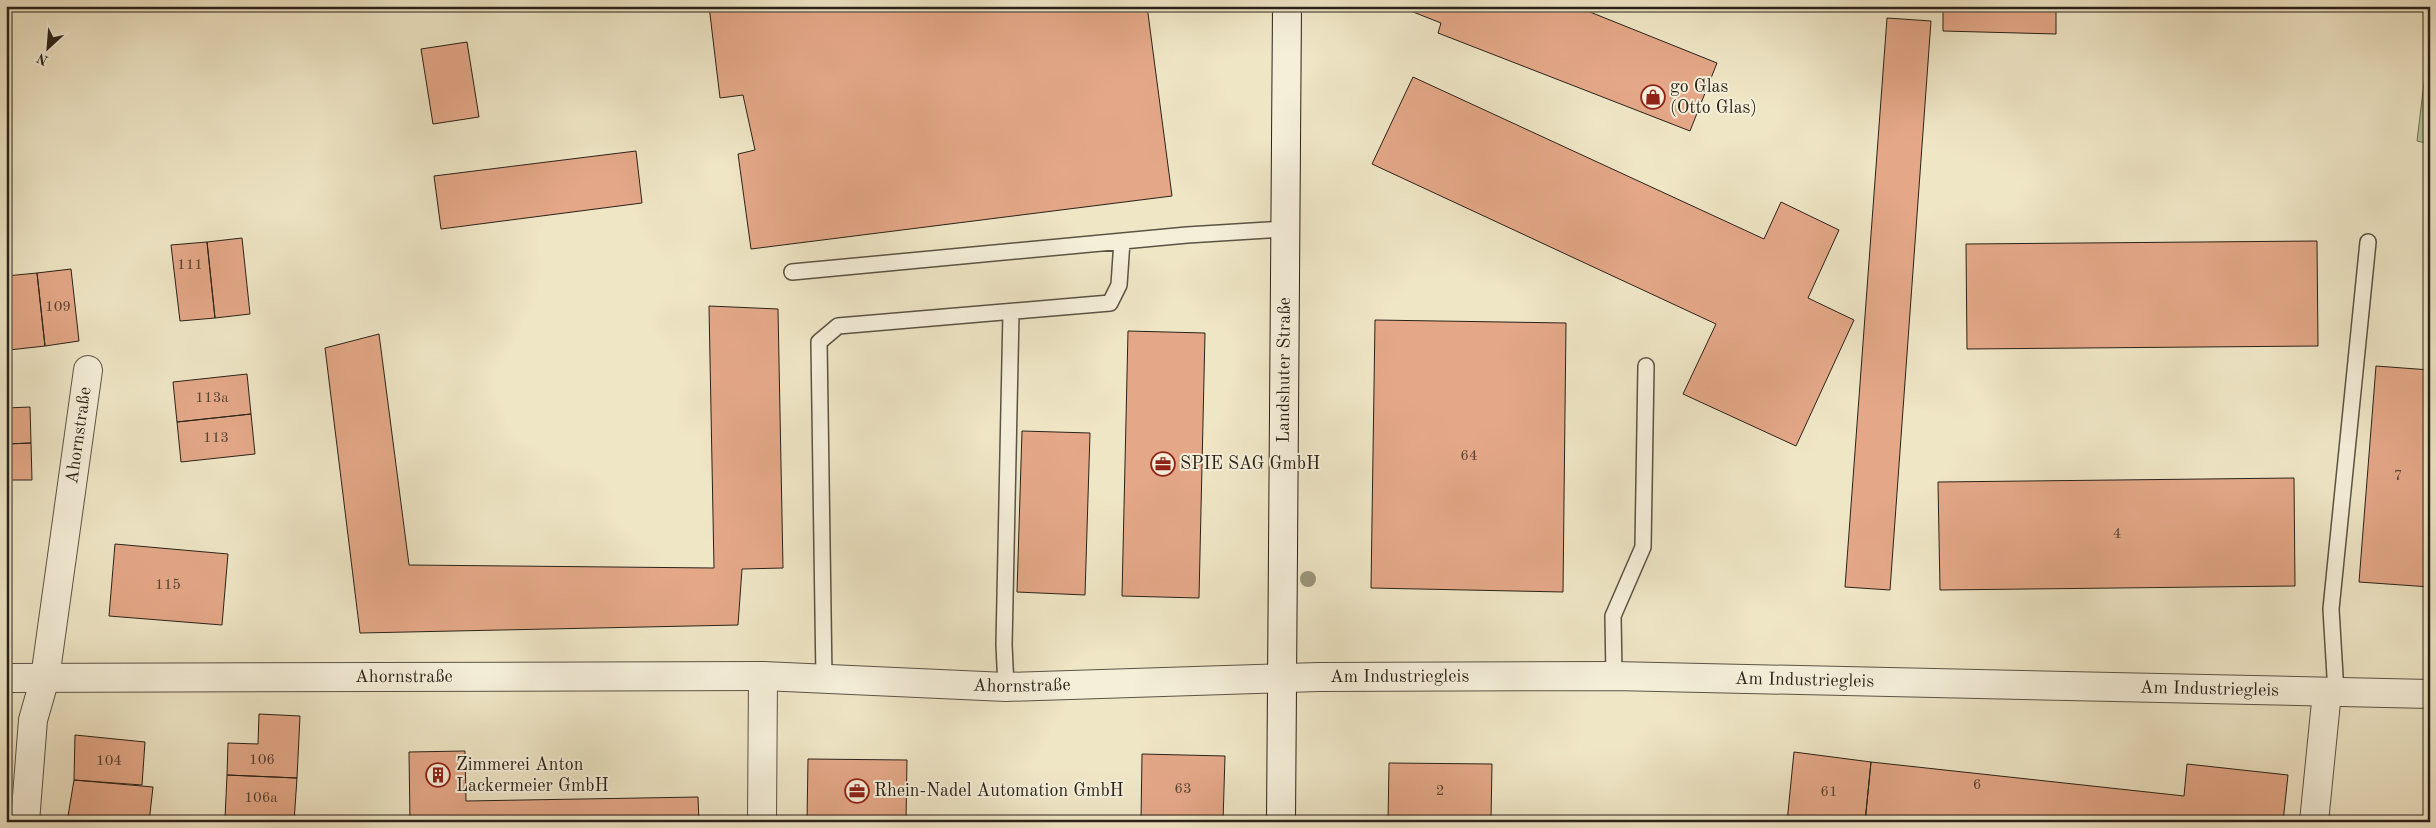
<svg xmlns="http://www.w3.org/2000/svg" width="2436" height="828" font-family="'Old Standard TT',serif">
<rect width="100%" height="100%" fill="#efe6c6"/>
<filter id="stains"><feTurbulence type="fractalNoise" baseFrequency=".004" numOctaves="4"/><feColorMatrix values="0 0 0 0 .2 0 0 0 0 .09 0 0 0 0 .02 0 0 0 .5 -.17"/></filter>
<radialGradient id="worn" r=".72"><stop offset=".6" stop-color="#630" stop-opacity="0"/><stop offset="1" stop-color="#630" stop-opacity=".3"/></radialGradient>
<path fill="#b6c697" stroke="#707458" d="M2430,32V144L2417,141Z"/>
<path fill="#e4a888" stroke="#2a2218" d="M709,6H1147L1172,196L751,249L738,154L755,150L743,95L720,98Z
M1398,6H1575L1717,63L1690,131L1438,33L1441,23Z
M1943,6H2056V34L1943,31Z
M1887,18L1931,21L1890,590L1845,587Z
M467,42L479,117L433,124L421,49Z
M1413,77L1764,239L1781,202L1839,230L1808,298L1854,320L1796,446L1683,394L1716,324L1372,164Z
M636,151L642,203L441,229L434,176Z
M242,238L250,314L215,318L207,242Z
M2317,241L2318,346L1967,349L1966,244Z
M207,242L215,318L180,321L171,245Z
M71,269L79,341L45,346L37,273Z
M37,273L45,346L9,350L6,324V276Z
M709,306L778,309L783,568L742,569L738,625L360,633L325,348L379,334L409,565L714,568Z
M1375,320L1566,323L1563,592L1371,588Z
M1128,331L1205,333L1199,598L1122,596Z
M2376,366L2430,370V587L2359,582Z
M247,374L251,414L177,422L173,382Z
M30,407L31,443L6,444V408Z
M251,414L255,454L181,462L177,422Z
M1022,431L1090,433L1085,595L1017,592Z
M31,443L32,480H6V444Z
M2294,478L2295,586L1940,590L1938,482Z
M115,544L228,554L222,625L109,616Z
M259,714L300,716L297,778L227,775L228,743L258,744Z
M75,735L145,742L142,785L74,780Z
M465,751L466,801L698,797L699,822H410L409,752Z
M1794,752L1871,762L1865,822H1787Z
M1142,754L1225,756L1223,822H1141Z
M808,759L907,760L906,822H807Z
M1871,762L2184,796L2187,764L2288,775L2283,822H1865Z
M1389,763L1492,764L1491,819L1596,822H1388Z
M227,775L297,778L294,822L225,818Z
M74,780L153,787L149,822H67Z"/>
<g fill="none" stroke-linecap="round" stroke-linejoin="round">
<g stroke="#5b5344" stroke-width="18">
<path id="lane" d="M792,272L1187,235L1286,229
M1614,676L1613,616L1643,547L1646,366
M824,679L819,342L838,326L1110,303L1119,285L1122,241
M1006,687L1004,645L1011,312
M2336,693L2331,609L2368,242"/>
</g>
<g stroke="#5b5344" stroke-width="30">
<g id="street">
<path id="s1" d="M6,678L763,676L1006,687L1319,677L1614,676L2430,694"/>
<path id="s2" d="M25,822L33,720L45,678L88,370"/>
<path d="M762,822L763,676"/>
<path d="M2314,822L2327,692"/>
</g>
</g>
<g stroke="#2a2218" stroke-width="30">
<g id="secondary">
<path id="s3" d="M1281,822L1287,6"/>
</g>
</g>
<use href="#lane" stroke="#f5efda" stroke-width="15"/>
<use href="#street" stroke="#f5efda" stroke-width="28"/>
<use href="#secondary" stroke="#f5efda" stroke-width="28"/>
</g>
<circle fill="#9a957b" cx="1308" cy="579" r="8"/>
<defs>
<g id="shop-ring" transform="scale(1.25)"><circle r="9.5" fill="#f5efda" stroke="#8f2418" stroke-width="1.5"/><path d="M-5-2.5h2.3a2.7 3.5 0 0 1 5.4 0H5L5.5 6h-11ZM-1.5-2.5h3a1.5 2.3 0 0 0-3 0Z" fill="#8f2418"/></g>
<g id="office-ring" transform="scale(1.25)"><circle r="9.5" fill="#f5efda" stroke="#8f2418" stroke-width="1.5"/><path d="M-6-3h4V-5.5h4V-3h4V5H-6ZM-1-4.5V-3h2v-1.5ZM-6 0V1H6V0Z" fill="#8f2418"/></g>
<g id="building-ring" transform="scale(1.25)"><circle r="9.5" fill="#f5efda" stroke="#8f2418" stroke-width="1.5"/><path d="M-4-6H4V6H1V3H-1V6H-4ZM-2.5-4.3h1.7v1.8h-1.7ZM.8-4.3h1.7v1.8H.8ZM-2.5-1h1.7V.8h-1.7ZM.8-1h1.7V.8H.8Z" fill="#8f2418"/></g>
</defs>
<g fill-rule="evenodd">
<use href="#shop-ring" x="1653" y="97"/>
<use href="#office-ring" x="1163" y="464"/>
<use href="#building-ring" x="438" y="775"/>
<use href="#office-ring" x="857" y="791"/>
</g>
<g text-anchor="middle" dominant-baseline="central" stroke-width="4" stroke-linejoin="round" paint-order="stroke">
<g font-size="15" fill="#584434">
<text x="190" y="265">111</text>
<text x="58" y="307">109</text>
<text x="212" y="398">113a</text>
<text x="216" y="438">113</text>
<text x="1469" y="456">64</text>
<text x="2398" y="476">7</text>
<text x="2117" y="534">4</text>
<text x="168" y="585">115</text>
<text x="262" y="760">106</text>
<text x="109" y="761">104</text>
<text x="1977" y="785">6</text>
<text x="1183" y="789">63</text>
<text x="1440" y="791">2</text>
<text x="1829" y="792">61</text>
<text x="261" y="798">106a</text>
</g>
<g font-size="18" fill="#2a2218" stroke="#f5efda" text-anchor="start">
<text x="1670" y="87">go Glas<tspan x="1670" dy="21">(Otto Glas)</tspan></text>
<text x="1180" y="464">SPIE SAG GmbH</text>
<text x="456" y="765">Zimmerei Anton<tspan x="456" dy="21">Lackermeier GmbH</tspan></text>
<text x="874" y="791">Rhein-Nadel Automation GmbH</text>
</g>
<g font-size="18" fill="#2a2218" stroke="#f5efda">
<text stroke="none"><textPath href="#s3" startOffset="452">Landshuter Straße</textPath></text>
<text stroke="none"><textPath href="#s2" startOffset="391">Ahornstraße</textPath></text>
<text stroke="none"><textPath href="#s1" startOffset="1394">Am Industriegleis</textPath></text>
<text stroke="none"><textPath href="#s1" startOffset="398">Ahornstraße</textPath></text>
<text stroke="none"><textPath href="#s1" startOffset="1799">Am Industriegleis</textPath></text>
<text stroke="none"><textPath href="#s1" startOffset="1016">Ahornstraße</textPath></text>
<text stroke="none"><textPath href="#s1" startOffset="2204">Am Industriegleis</textPath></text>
</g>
</g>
<rect width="2436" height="828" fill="none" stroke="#efe6c6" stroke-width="25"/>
<rect x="8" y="8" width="2421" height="813" fill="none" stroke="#2a2218" stroke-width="2.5"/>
<rect x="12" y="12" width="2411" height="803" fill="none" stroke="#2a2218"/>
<g transform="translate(48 48) rotate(206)" stroke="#f5efda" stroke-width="4" paint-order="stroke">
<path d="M0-4L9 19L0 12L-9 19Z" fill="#2a2218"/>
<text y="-8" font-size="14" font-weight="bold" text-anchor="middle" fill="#2a2218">N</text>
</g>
<rect width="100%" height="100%" filter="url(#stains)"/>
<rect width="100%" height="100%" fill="url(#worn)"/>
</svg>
